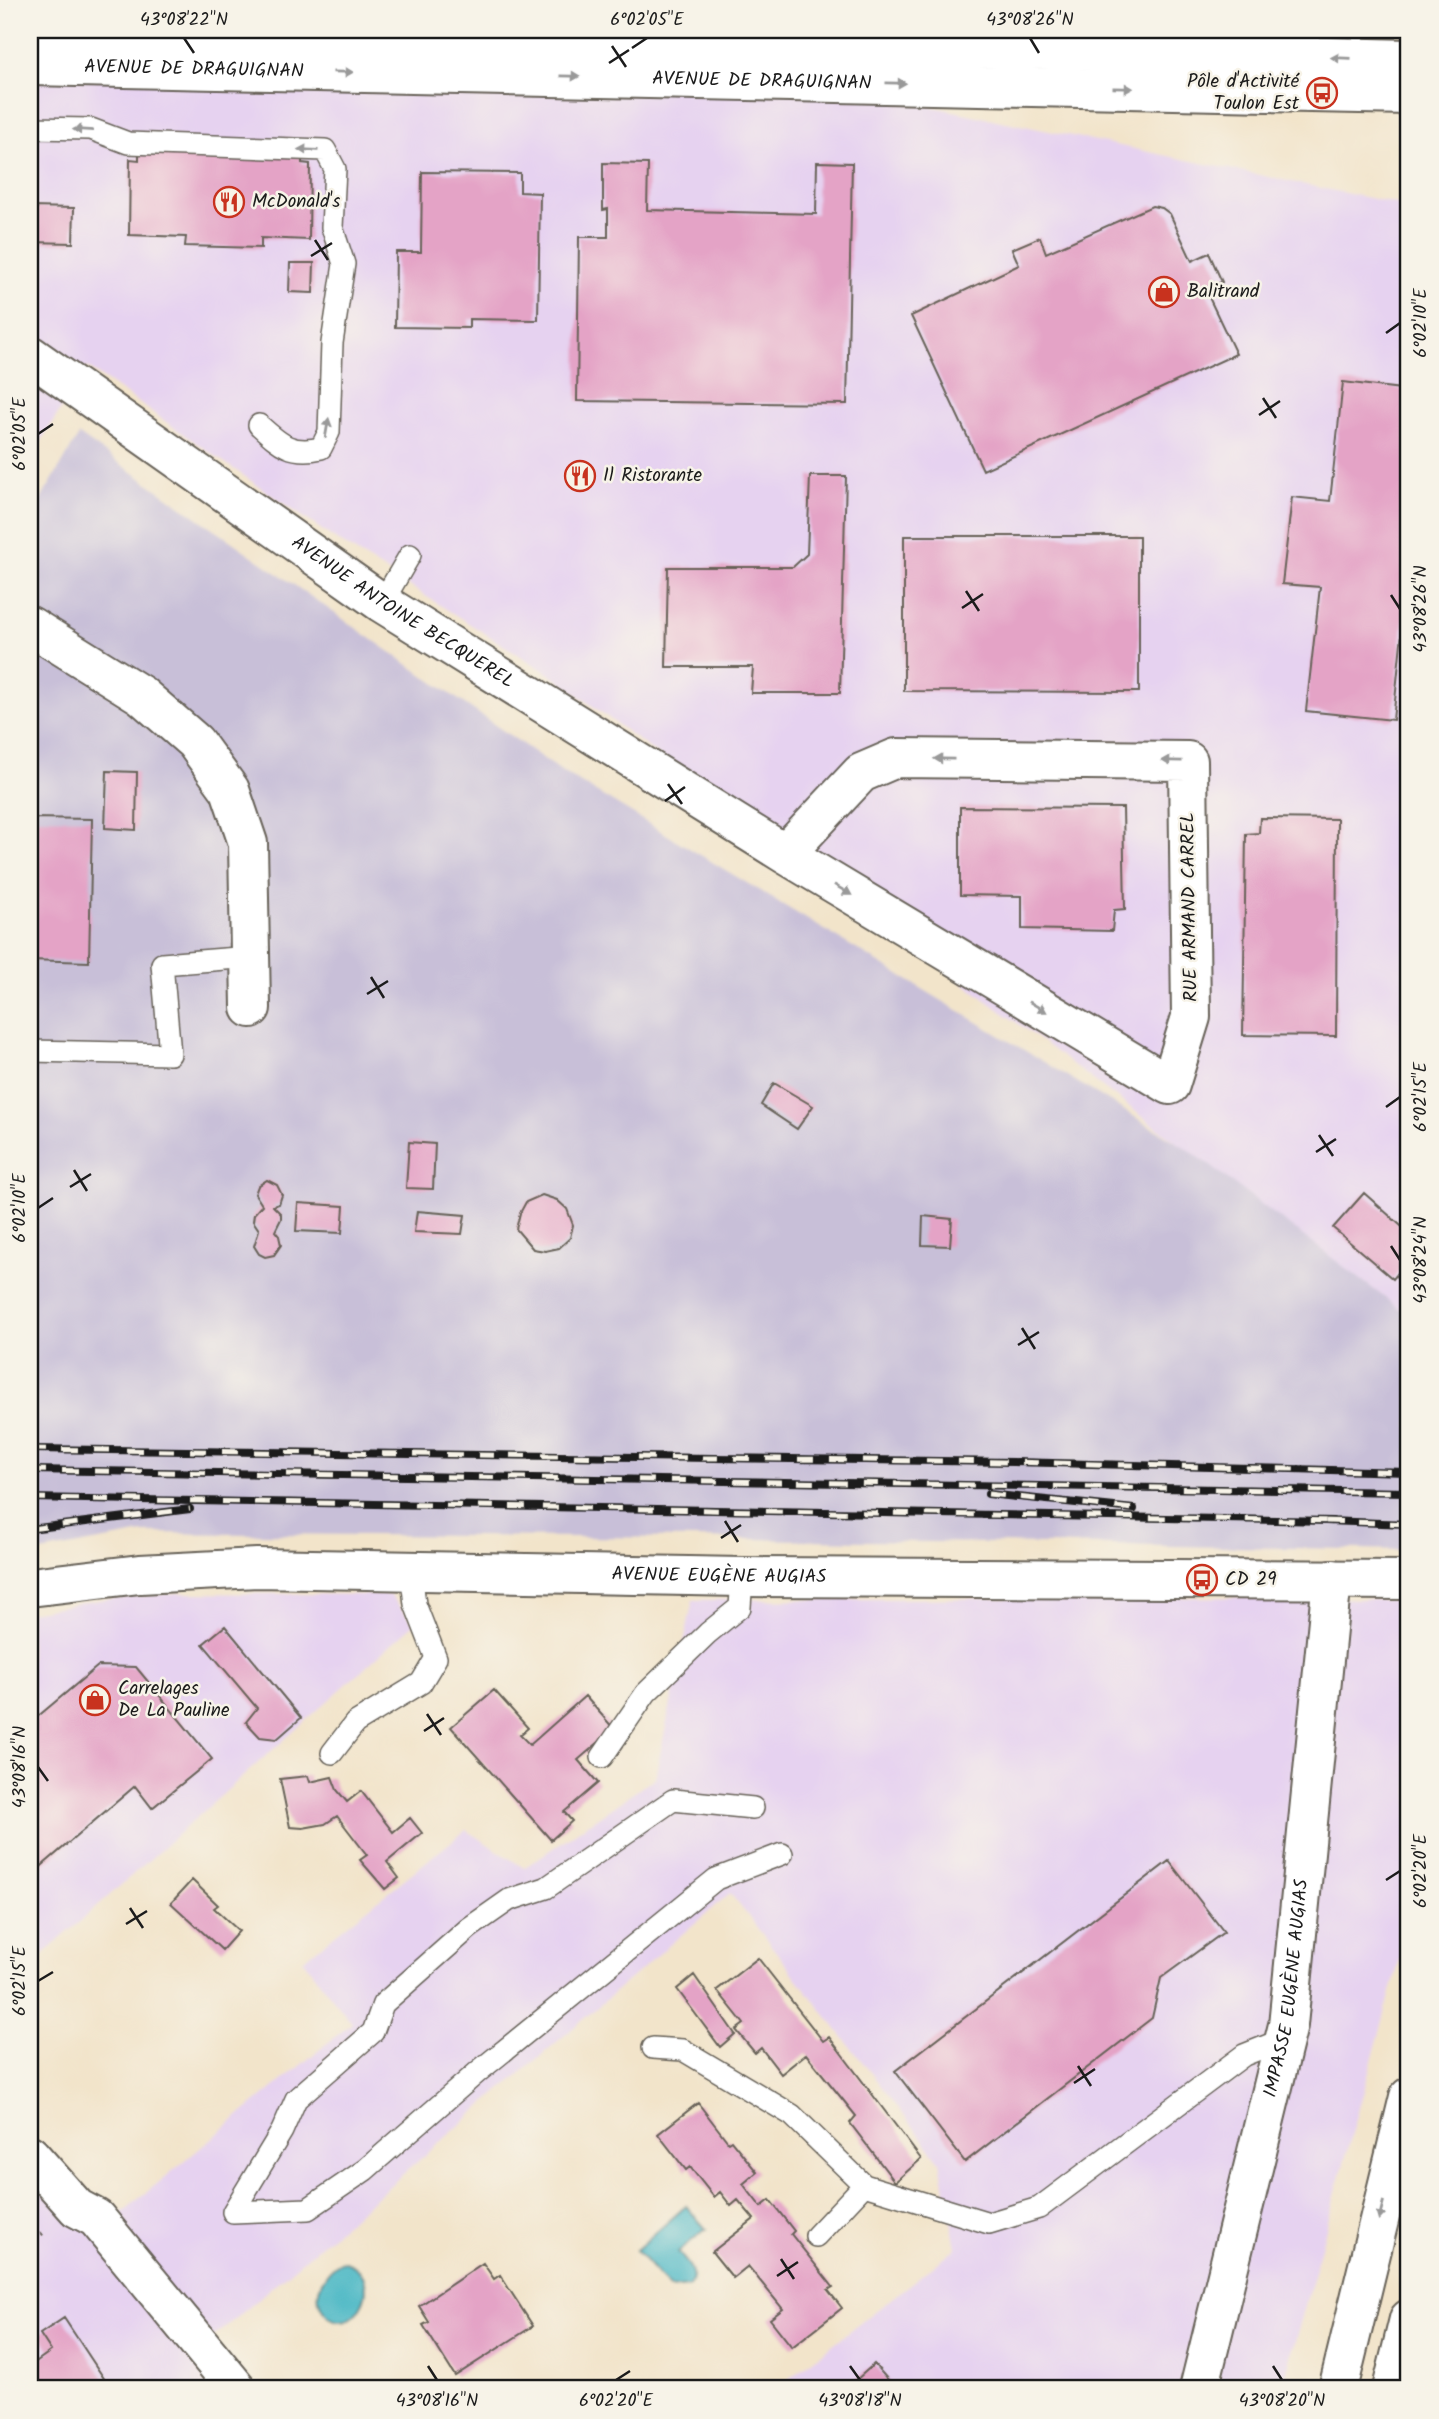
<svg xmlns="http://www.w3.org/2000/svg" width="1439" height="2419" font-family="Kalam,sans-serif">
<rect width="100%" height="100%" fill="#f7f3e8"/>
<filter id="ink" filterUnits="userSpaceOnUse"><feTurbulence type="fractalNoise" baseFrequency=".0143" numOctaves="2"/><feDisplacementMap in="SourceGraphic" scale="14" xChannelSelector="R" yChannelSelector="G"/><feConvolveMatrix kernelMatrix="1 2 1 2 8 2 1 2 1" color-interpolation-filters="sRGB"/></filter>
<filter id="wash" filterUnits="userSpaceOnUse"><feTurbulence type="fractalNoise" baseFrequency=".00686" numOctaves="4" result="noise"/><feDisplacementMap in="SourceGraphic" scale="28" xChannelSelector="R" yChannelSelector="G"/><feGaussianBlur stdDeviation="1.57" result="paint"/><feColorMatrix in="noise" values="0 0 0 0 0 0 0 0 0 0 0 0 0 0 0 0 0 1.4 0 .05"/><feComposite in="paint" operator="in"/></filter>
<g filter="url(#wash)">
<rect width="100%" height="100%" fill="#f2e4ca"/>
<path fill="#e6d2f0" d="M30,66L881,96L1407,206L1409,214V1316L554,677L335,539L87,367L30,459Z
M178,1593L390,1595L414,1624L30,1966V1612L99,1600Z
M1305,1597L1409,1601V1926L1282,2389H776L956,2248L940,2161L730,1893L195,2353L225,2389H30V2159L95,2235L352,2023L303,1960L466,1830L524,1868L655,1778L693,1600Z"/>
<path fill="#c8bfd8" d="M79,435L561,771L1188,1149L1409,1316V1550L689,1538L143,1533L30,1554V518Z"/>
<path fill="#4ab7c5" stroke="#336a70" stroke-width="2" d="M686,2206L706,2229L678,2252C687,2263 698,2272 689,2286L670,2288L636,2250Z
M342,2261C393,2274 350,2347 324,2311C310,2292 326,2270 342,2261Z"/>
<g id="blocks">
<path fill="#e4a3c6" d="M139,150L302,154V163L310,164L309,240L261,238V248L185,246L186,237L129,235L130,159L139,160Z
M817,162L852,163L847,404L577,401L579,237H608V209L603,210V163L648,164L647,210L816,214Z
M422,172L520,173V192L540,193L538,320L469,319V328L395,327L396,252H421Z
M1152,206L1162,208L1170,214L1192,261L1209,253L1222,282L1205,289L1236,354L983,470L911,316L1019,265L1012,249L1040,237L1046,253Z
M30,207L74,208L73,243L30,242Z
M290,263H314L313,293L289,292Z
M1343,382L1409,390V565L1393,720L1306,711L1320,587L1282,584L1292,497L1330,501Z
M810,476H846L840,693H751L753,667H666L668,567H793L807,554Z
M904,536H1139V692L904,691Z
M107,771L137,772L136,830L105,828Z
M960,807L1123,808L1125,909L1114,910L1112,931L1022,929V896L960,895Z
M30,818L92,819L89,962L30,960Z
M1260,818L1337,819L1336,1036L1243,1035L1246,834L1259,833Z
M774,1083L813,1106L797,1129L761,1105Z
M409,1142L435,1144L433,1189L406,1188Z
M267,1180L277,1185L282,1195L279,1204L273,1206L281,1214V1219L275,1231L279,1236L281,1245L274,1255L265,1257L259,1254L254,1246L259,1230L253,1221L254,1214L262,1205L255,1194L258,1186Z
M1364,1193L1409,1233V1259L1393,1279L1333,1228Z
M542,1195L557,1200L567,1209L573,1225L570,1238L559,1248L545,1251L533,1249L516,1229L520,1213L526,1202Z
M298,1203L344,1206L342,1233L296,1231Z
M417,1211L465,1215L462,1234L414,1232Z
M923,1216L952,1219L950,1246L922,1245Z
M225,1626L301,1718L277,1739L260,1737L246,1722L257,1708L203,1644Z
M98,1666L136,1667L212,1759L152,1808L135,1786L30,1876V1723Z
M494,1690L528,1728L520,1735L530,1745L585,1696L614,1729L578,1760L598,1783L564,1812L572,1821L551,1840L451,1727Z
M308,1776L310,1782L332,1777L337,1790L347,1802L361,1791L393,1832L410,1818L422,1833L387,1862L399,1878L385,1889L360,1860L367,1855L337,1816L325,1824L303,1828L290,1827L280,1779Z
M1169,1861L1224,1932L1161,1978L1152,2018L965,2162L895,2071Z
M192,1880L218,1905L214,1908L239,1931L222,1950L171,1903Z
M758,1958L823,2041L829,2037L921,2159L895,2182L850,2123L856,2116L806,2054L781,2074L761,2048L755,2053L736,2030L744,2024L717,1990Z
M694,1975L735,2034L720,2047L677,1989Z
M698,2103L728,2142L731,2140L757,2172L743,2184L761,2207L770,2200L794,2231L791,2234L833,2287L828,2290L842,2308L792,2347L770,2319L783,2309L748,2266L733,2278L712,2252L754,2219L738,2200L731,2206L720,2192L714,2197L690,2167L686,2170L658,2134Z
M483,2263L494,2279L500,2275L533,2326L455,2376L423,2325L429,2322L419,2306Z
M64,2318L111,2389H43L30,2366L51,2351L40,2334Z
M874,2364L896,2389H846Z"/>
</g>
</g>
<g filter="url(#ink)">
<use href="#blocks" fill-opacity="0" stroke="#676259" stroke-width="2"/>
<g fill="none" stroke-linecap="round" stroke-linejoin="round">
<g stroke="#676259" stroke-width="24">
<path id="lane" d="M30,128L91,129L128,143L325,150L335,169L332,227L344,264L332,343L329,432L321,448C291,455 280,444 259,425
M382,603L410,555
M30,1051L170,1054L162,964L250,957
M332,1753L355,1723L421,1683L436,1658L415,1604L411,1571
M602,1757L646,1693L708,1633L740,1607L742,1577
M753,1808L673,1800L546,1888L509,1900L469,1928L383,2004L373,2032L296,2099L282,2131L233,2212L308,2209L365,2170L479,2071L716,1879L782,1854
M653,2048L683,2050L792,2115L864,2185L989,2223L1039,2208L1244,2055L1284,2039
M816,2236L864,2185"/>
</g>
<g stroke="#676259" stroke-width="42">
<g id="street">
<path id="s1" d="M30,355L382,603L785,854L1170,1085L1191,1017L1188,761L896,758L861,773L785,854"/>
<path d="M30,626L141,695L195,742L230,790L248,843L251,1008"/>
<path d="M30,2155L77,2208L96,2218L237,2389"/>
<path id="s2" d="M1199,2389L1288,2025L1332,1579"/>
</g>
</g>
<g stroke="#676259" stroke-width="42">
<g id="secondary">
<path d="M30,33L1050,50L1409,59"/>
<path id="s3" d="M30,66L1409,95"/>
<path id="s4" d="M30,1587L140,1574L257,1568L742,1577L1409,1580"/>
</g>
</g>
<g stroke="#676259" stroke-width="42">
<path id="highway" d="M1338,2389L1409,2097
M1392,2389L1409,2319"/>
</g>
<path stroke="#676259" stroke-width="4.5" stroke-dasharray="2 5" stroke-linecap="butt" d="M30,2243L45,2231"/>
<use href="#lane" stroke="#fff" stroke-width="21"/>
<use href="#street" stroke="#fff" stroke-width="38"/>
<use href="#secondary" stroke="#fff" stroke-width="38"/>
<use href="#highway" stroke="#fff" stroke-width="38"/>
<g stroke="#1c1c1c" stroke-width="8">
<path id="rail" d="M30,1449L1013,1462L1409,1472
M30,1470L1409,1492
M988,1494L1134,1509
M30,1498L1333,1521
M1326,1521L1409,1524
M30,1529L190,1509"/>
</g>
<use href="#rail" stroke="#f7f3e8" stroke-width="5" stroke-dasharray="16" stroke-linecap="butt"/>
</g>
<defs><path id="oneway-solid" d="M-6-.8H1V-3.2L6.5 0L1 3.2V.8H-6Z" transform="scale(1.75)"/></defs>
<g fill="#999">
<use href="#oneway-solid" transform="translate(1341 58) rotate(-178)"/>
<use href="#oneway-solid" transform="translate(343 72) rotate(1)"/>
<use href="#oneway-solid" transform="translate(570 76) rotate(1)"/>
<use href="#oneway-solid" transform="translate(896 83) rotate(1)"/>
<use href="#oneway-solid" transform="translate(1123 88) rotate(1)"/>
<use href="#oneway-solid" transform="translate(83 130) rotate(-177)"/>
<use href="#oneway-solid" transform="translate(308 150) rotate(-178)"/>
<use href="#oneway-solid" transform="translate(327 428) rotate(-80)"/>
<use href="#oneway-solid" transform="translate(944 759) rotate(-179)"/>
<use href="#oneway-solid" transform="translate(1172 761) rotate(-179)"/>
<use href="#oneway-solid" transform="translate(843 890) rotate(31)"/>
<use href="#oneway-solid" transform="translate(1038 1007) rotate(31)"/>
<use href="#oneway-solid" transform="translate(1381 2211) rotate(104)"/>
</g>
</g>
<path fill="none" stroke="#1c1c1c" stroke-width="2.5" d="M184,38L194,53M1030,38L1039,53M612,46L626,67M632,48L647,38M609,63L629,50M315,240L328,260M311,256L332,243M1386,333L1400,323M1263,398L1276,418M1259,415L1280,401M38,434L53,424M966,591L979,611M1391,595L1400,609M962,608L983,594M668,784L682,804M665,801L685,787M371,977L384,998M367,994L388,981M1386,1107L1400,1097M1319,1135L1333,1156M1316,1152L1336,1139M74,1170L87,1191M70,1187L91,1174M38,1208L53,1198M1391,1246L1400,1260M1022,1328L1035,1349M1018,1345L1039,1332M725,1521L738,1542M721,1538L741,1525M427,1714L441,1735M424,1731L444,1718M38,1767L48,1781M1386,1880L1400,1871M130,1908L143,1928M126,1924L147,1911M38,1981L53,1972M1078,2066L1091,2086M1074,2083L1095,2069M781,2259L794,2279M777,2276L798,2262M428,2366L437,2380M850,2366L860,2380M1273,2366L1282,2380M616,2380L630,2371"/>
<defs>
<g id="bus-ring" transform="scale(1.575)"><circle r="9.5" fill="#f7f3e8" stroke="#c8321e" stroke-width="1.5"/><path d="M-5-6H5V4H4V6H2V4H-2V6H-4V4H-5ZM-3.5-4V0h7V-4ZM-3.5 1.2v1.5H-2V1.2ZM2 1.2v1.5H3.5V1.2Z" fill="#c8321e"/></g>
<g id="restaurant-ring" transform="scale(1.575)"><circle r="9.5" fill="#f7f3e8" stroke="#c8321e" stroke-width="1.5"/><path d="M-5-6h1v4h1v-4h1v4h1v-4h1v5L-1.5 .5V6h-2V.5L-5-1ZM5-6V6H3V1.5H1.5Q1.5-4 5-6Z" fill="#c8321e"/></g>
<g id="shop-ring" transform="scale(1.575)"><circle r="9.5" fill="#f7f3e8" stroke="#c8321e" stroke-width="1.5"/><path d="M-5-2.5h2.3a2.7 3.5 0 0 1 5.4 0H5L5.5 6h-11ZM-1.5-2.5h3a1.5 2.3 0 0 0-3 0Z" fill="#c8321e"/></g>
</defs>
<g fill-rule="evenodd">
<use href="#bus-ring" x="1322" y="93"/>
<use href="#restaurant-ring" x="229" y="202"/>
<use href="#shop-ring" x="1164" y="292"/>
<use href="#restaurant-ring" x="580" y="476"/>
<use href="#bus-ring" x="1202" y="1580"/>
<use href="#shop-ring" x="95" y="1700"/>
</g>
<g text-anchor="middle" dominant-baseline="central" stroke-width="5" stroke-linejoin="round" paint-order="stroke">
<g font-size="19" fill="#1c1c1c" stroke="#f7f3e8">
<text stroke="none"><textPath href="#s3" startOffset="164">AVENUE DE DRAGUIGNAN</textPath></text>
<text stroke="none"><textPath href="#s3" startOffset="732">AVENUE DE DRAGUIGNAN</textPath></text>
<text stroke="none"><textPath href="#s1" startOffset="453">AVENUE ANTOINE BECQUEREL</textPath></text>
<text transform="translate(1190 907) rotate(-91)">RUE ARMAND CARREL</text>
<text stroke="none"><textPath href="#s4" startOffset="690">AVENUE EUGÈNE AUGIAS</textPath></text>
<text stroke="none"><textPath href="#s2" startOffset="411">IMPASSE EUGÈNE AUGIAS</textPath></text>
</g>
<g font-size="19" fill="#1c1c1c" stroke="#f7f3e8" text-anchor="start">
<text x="1299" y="82" text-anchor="end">Pôle d'Activité<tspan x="1299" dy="22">Toulon Est</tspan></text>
<text x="252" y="202">McDonald's</text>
<text x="1187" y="292">Balitrand</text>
<text x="603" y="476">Il Ristorante</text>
<text x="1225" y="1580">CD 29</text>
<text x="118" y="1689">Carrelages<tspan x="118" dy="22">De La Pauline</tspan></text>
</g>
</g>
<rect width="1439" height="2419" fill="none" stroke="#f7f3e8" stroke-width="77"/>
<rect x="38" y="38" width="1362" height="2342" fill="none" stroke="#1c1c1c" stroke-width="2.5"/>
<g font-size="18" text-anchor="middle" fill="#1c1c1c">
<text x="184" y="25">43°08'22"N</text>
<text x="647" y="25">6°02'05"E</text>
<text x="1030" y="25">43°08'26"N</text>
<text transform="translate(1420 323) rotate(-90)" y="6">6°02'10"E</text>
<text transform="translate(19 434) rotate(-90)" y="6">6°02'05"E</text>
<text transform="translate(1420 609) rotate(-90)" y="6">43°08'26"N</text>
<text transform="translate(1420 1097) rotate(-90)" y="6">6°02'15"E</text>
<text transform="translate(19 1208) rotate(-90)" y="6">6°02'10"E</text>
<text transform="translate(1420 1260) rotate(-90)" y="6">43°08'24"N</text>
<text transform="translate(19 1767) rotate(-90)" y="6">43°08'16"N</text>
<text transform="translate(1420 1871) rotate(-90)" y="6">6°02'20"E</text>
<text transform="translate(19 1981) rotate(-90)" y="6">6°02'15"E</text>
<text x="437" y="2406">43°08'16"N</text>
<text x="616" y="2406">6°02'20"E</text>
<text x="860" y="2406">43°08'18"N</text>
<text x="1282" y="2406">43°08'20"N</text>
</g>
</svg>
